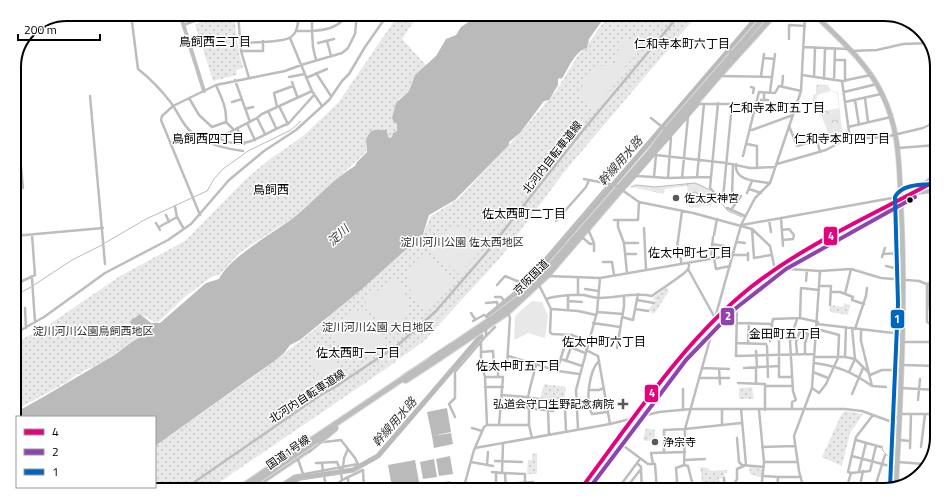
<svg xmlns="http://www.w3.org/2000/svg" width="951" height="504" font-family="'Titillium Web','Noto Sans JP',sans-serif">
<defs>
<pattern id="forest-crowns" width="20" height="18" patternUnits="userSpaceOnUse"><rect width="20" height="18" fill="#e8e8e8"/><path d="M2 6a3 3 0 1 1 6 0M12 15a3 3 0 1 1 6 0" fill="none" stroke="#c5c5c5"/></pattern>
<pattern id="park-dots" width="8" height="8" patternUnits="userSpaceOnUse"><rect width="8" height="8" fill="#e8e8e8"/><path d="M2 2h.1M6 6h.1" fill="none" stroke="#c5c5c5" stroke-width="1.8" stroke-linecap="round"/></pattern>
</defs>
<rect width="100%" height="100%" fill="#fff"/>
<path fill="url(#forest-crowns)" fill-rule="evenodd" d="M818,84L828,85L831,91L838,92L842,132L829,134L820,113L813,112V95L816,94V86ZM830,91L837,93L839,108L819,112L816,103L817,95Z
M695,183C703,185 711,190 715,197L711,206L703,205L698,208L693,207L691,209L688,205L689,199L687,186L665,189L664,194L631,187L637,185L655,187Z"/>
<path fill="url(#park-dots)" d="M234,14L238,48L243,68L236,70L237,75L213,81L195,24L215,17Z
M399,14L414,21L402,39L426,65L414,77L409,91L399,99L397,131L390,138L387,135L366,139V152L297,215L239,253L220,274L210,278L186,296L157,323L140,314L134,317L133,327L139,330V338C119,348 104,365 82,371L81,374H77L65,384H61L60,386L14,411V344L50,324L120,276L185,241L246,179L270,159L302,137L338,103Z
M609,14H698L565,171L500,258L424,341L384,370L208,490H86L91,487H155V446L256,375L313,331L424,232L431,216L457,200L522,131L556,91L577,57L591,40Z
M666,287L669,291L654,314L648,310L655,301L653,298Z
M844,303L850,305L848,315L830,312V305L843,307Z
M544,384L566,387L564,407L557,401L540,399Z
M752,387L754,399H739V388Z
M845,411L863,414L850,433L842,466L822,457L841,415Z
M646,428L655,430V440L645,441L643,439Z
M537,453V474H527L528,460H532V454Z
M749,466L763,469L762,478L750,474Z
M700,467L708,468L710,471L727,470V473H724L725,478H719L720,482L695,485V483L702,482Z"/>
<path fill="#e8e8e8" d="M628,38L641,49L626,66L614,56Z
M608,63L618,65L626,71L595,108C591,108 588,106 585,102C572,86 595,68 608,63Z
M456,227C470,229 477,234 488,243L459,274L427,247L444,232Z
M423,254L453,278L454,282L427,311C407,293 399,273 423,254Z
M395,277C413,302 414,318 387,335L366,306V300Z
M532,301L542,302L548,316L545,338L528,333L517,339H514L515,316Z
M361,308L365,309L386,340C367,366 344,354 329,332Z
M320,348C331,350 340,364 339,375L334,380H324L312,365V354Z"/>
<path fill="#bababa" d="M472,14H607L589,39L587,48C575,51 568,69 563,77L561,79L560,78L558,79V85L549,100L544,101L520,133L509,142V145L455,200L429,215L423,234L362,289L300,340L290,345L284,353L273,362L155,446V417H17V449L14,441V413C47,396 78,376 111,357C121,351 128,343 139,338V330L131,324V320L140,314L151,323H160L206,283L219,279C230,256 276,232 297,215C316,199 334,178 355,166L357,162L367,152L366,139L371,131L375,130H386L389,138L392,137L393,133L397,131V124L394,122L392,118L396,103L409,91L415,75L436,56L446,39L456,35L461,27L470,21Z
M447,408L451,432L432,436L427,412Z
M451,433L453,444L434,448L432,436Z
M450,456L453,474L439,476L436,459Z
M434,459L437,477L423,479L420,462Z
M415,460L419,482L392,487L388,465Z
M450,481L452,490H424L423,486Z"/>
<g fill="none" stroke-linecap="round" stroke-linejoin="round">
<path stroke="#bababa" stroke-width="1" d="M631,187L636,185L655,187L695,183L710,190
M715,196L728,211L742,217
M105,243L146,219L207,191L214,179L223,169L248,151L291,130L301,121
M928,282L929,310H937
M34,285L72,260L102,245
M14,296L31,287
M882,446L883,451L894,462L884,490"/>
<path stroke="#bababa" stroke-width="5" d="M489,316L509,301L532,279L760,14
M278,490L294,479L353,470L378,456L481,336"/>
<g stroke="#dbdbdb" stroke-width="6">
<path id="primary" d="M814,14C838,38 867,62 882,94C900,130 899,167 901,206C906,300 901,393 896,487
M913,191L937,176
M918,192L937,190
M580,490C633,421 683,342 751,287C808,243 875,215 937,180"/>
</g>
<g stroke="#dbdbdb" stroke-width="7">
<path id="highway" d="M432,359L491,319L528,291L649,153L666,130L767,14
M434,362L507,313L547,276L719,76L775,14
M249,490L308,450"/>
</g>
<path stroke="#bdbdbd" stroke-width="2.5" d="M131,14L138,69C151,79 162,91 172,104C180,116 185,130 199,138C211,145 228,149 243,151
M238,14L241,51L249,78
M250,14L251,19
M299,14L312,17
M183,25L215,14
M296,31H312V17L326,14
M290,38L312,91L322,106
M789,39V25L805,26
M327,41L331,56
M241,43C252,42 283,43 291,37C298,32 298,22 299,14
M318,43L334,39
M723,46L732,53
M804,47L848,49
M241,51H263V41
M851,51L877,50L903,44L930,43
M764,58L774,59
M316,60L313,47L312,31C328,30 339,27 348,14
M835,60H845V81
M316,73L331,96
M802,75L842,81L871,75
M719,76L772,77
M761,76L764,54
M289,77L305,74
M814,77L815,48
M306,78L327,69
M824,79L825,49
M235,80L250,122
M834,80L835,49
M842,81L850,139
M292,82L297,96
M216,85C221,97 227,107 226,122
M751,87L754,88L753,93
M782,87L783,76
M770,92L775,54
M844,92L877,84
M764,93V100
M90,96L105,264
M189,98L199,115L212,127L226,122L234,130
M865,98L868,122
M761,100H768
M855,100L859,125
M232,102L242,99
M845,102L881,94
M718,103L710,188L719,198L731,199L732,197L733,164
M699,104H747L756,107
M277,107L274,93L293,86
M245,109L253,107
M268,111L276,128
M937,114V115
M257,118L265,134
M651,118L666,130
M247,123L255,140
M288,124L314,95
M789,126L797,146L817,140L820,152
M848,127L891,117
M237,128L244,144
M752,130L793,115
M218,138C248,153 261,133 288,124L279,106
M211,142L257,118L262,114L312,91
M747,144L757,146V168
M930,146L935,177
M898,148L937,145
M743,156L759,92L775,93L779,86L801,91
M736,164C734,182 758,181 770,183
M777,164L826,150L846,139L885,137L923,128L937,121
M637,176L668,178L710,177
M654,177L656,155L726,163L750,168L775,167
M697,177L704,104
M668,178L671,137
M682,178L688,117
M584,179L615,185L639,202L693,213L752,229L770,246L775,270
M627,186L699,104
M14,189L23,188L15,104
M749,189L761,193
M747,193L752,181
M723,198L732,104
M175,207L177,217L184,229
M727,208L745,216
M731,210L741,196
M166,215L169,222
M200,215L161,120L162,116L173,106L216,85L285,71L301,65L342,53L348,48L355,34L357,14
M781,218L783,246
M14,219L15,227L20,236
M614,220H638L639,202
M618,220V227L624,243L627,273
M769,220L771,232
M556,221L586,187L589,180
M156,223L160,230
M742,225L892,198L896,201
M159,227L177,217
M937,227L934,230L937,245
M644,228L646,270
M588,229L594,243V251
M752,229L754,258L771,255
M782,230L789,229L794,235L793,239L783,240
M714,235L717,219
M14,236L103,228
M582,237L590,244L594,243
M737,242L745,243
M624,243H638
M712,244L724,246
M625,254H636
M883,254L902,253
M882,257L885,248
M711,258L713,237
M714,258L716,269L730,266
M748,260V253
M603,262H612L614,275
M681,264V259L676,255L682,211
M783,265L789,269L820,271L851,269L881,278L919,281L929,285L937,283
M886,266L903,270
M688,269L715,318
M535,270L542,276
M547,276L600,278L733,255H748
M32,278L35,322
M806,281L807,270
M927,284V322L937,328
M929,284L937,273
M14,285L35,275L32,235
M497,285L505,276L517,281H526
M539,285L551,309L550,332L552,334L572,335L588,342
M819,286H831L830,305
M585,289L599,291
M831,292H840L853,297L852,300L864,304
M845,294L851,269
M578,295V278
M495,297H501L505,302
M546,299C554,296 575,294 584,295C589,296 593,298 599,298C617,298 635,292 652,296C659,290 686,274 688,269C689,268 689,265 689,263
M637,300L654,303
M568,301L582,302
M486,303L497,302L498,307
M732,304L737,311L736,356L814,354
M927,304H937
M25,308L26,328
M551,309L578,311L596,315
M635,309L648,311
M568,310V296
M597,312L623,314
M471,313L475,319
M486,316L521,287L609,184
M622,317L633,320L638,294
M715,318L741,225L755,198L770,183L801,91L805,14
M800,318L801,288L819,290
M473,321L484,315L490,319
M593,323L620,327
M737,323L772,324L773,319L800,318L818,322
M817,324L902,334
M772,329L793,330
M855,329L866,296L867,288
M14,334L44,317L105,273L168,240L191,224L229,180L264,151L296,130L329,100L342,81L349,74L365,47L388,14
M486,336L495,327
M770,341L772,324
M779,341V366
M903,342H935
M737,343L766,344
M748,344L749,323
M767,346L768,377
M617,348L624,306V297
M586,350L598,356L610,424
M756,351L757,367
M481,352L493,351L494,367
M797,354L796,342L800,331L808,334L805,343V354
M508,356L558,371L579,374
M814,357H845L855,359L868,372
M845,357L846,327
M561,359L582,366
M566,361L571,347
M599,361C589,370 585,403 592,414L607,412
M814,363C838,366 852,372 872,386L861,341V329
M536,365C533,379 527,393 527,408L553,411V402
M902,365L937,366
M498,366V377
M937,366V408
M756,367V383
M482,368L507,365L510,318L508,313
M702,368L729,369
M744,368L779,366V377H792
M719,369L720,384
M557,370L565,345L585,353
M813,372L828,378
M849,372L855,359L852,328
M870,375L882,370H901
M402,376L451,344
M485,377H503L499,425
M699,378H729
M738,383L765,384V410
M765,386H793
M872,386L886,387
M485,387H503
M812,388L819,393L826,384L838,358L839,335L817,329
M901,388L936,390
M683,389V410
M590,390H599L604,388
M852,394L863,368
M502,395L526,397L557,402L561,408L575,407
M918,400L920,379
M529,408V425L532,438
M565,408L566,431
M722,409V424
M792,409V402L796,400L793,391L790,341L797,319
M759,410L764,462L761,490
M548,411L549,435
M455,417L449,404L455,398V372L486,336V328
M487,425H529
M472,428L482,431
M578,429L576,390L597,312L600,278
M737,438L739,462L742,465L764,467
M935,439H936
M856,440L881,447
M899,440L910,441
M617,441L648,464H655L657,490
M503,444L502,473H505L506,490
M762,447L795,446
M921,447L925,414
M475,448L610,424L659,412L691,409H845L862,411L892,422L900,414H937
M910,448L911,414
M309,452L325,439
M664,453V430L685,429L741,423
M852,456L897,468
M297,460L298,459L303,474
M685,460L705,459
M495,461L522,462
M471,462L493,466
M764,462H797
M898,462L924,464
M316,463L337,462L340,470
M322,463L323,473
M653,464L651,453L685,452
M487,465L488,452
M684,465L688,466L694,490
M343,468L344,458L348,449
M641,469L642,490
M859,471L866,443
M492,472L502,473
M496,472V490
M505,473L525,474V482
M851,473L870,471L876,446
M324,476L327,490
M764,476L778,477L777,489
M778,477H801
M348,478L349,490
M724,478L725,490
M297,480L298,490
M630,483L641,469V467L637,463
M506,484L533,482L534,490
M464,486L496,490
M803,486V490
M349,487H364
M183,490L319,396L335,387L398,345L436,311L487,252L580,134L680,14
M273,490L294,476L358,464L355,458L341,440L324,442
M281,490L300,479L341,473L342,480
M331,490L342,480L363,470L364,490
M463,490L474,450L484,427L487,425L485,377L481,362V343
M617,490L640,459
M625,490L630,483L631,490
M673,490L677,481L676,468L684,465L685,429L712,332L711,324
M677,490H680
M694,490L725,487
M731,490L737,479V469L746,465L741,409
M733,490L762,488L785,490
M786,490L803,486L799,471L794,436L812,388L820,271
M846,490L851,473L848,472L856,437L873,415
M859,490L863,471
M874,490L885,455"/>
<path stroke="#bfbfbf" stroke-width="4" d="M180,14L204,91"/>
<use href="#primary" stroke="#bdbdbd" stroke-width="4.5"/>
<use href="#highway" stroke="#bdbdbd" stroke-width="5"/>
<g stroke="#dbdbdb" stroke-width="7" stroke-linecap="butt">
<path id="highway-bridge" d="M405,381L434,362
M320,441L336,428
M254,483L322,437
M237,490L432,359"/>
</g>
<use href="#highway-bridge" stroke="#bdbdbd" stroke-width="5"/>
<g stroke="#fff" stroke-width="7">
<path id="bus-1" d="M580,490C633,420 682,342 751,287C807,243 875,214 937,180"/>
</g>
<g stroke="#fff" stroke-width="7">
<path id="bus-2" d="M588,490L686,360L736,308L786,269L915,197"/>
</g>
<g stroke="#fff" stroke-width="7">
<path id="bus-3" d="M890,487L898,303L895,197C902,183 924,185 937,184"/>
</g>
<use href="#bus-1" stroke="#e5007d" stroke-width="4"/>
<use href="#bus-2" stroke="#8e44ad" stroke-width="4"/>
<use href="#bus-3" stroke="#0065bd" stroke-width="4"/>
</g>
<g fill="#595959" stroke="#fff" stroke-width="1.5">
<circle cx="676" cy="198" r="4"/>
<path d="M621 398h4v4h4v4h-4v4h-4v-4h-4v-4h4z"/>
<circle cx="655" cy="442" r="4"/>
</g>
<circle fill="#000" stroke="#fff" stroke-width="1.5" cx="910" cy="200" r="3.5"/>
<g text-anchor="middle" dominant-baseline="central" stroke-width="3" stroke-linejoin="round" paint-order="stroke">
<g font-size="11" fill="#000" stroke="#fff">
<text transform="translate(552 157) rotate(-52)">北河内自転車道線</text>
<text transform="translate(531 277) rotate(-45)">京阪国道</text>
<text transform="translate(307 396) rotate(-33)">北河内自転車道線</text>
<text transform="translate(288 452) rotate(-35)">国道1号線</text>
</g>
<g font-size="11" fill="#000" stroke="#fff" text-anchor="start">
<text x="684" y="198">佐太天神宮</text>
<text x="614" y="404" text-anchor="end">弘道会守口生野記念病院</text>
<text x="663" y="442">浄宗寺</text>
</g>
<g font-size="11" fill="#2d2d2d" stroke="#fff">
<text x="462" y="242">淀川河川公園 佐太西地区</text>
<text x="378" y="327">淀川河川公園 大日地区</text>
<text x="93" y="331">淀川河川公園鳥飼西地区</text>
</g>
<g font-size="12" fill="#000" stroke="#fff">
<text x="215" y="41">鳥飼西三丁目</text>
<text x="682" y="43">仁和寺本町六丁目</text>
<text x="777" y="107">仁和寺本町五丁目</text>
<text x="208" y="138">鳥飼西四丁目</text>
<text x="842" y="138">仁和寺本町四丁目</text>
<text x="271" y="189">鳥飼西</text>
<text x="524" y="213">佐太西町二丁目</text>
<text x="690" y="252">佐太中町七丁目</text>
<text x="785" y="333">金田町五丁目</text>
<text x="604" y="341">佐太中町六丁目</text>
<text x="358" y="352">佐太西町一丁目</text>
<text x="518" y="365">佐太中町五丁目</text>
</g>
<g font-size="12" font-style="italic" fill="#3e3e3e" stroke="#fff">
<text transform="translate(620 161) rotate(-49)">幹線用水路</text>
<text transform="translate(338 235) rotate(-43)">淀川</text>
<text transform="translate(394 422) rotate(-49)">幹線用水路</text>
</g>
</g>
<path d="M0 0H951V504H0ZM67 21H884A46 46 0 0 1 930 67V437A46 46 0 0 1 884 483H67A46 46 0 0 1 21 437V67A46 46 0 0 1 67 21Z" fill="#fff" fill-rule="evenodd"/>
<path fill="none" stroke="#000" stroke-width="2" d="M67 21H884A46 46 0 0 1 930 67V437A46 46 0 0 1 884 483H67A46 46 0 0 1 21 437V67A46 46 0 0 1 67 21Z"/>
<g stroke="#fff" stroke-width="1.5">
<rect x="823" y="226" width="15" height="20" rx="4" fill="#e5007d"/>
<rect x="720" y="307" width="15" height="19" rx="4" fill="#8e44ad"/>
<rect x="890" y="309" width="15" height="20" rx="4" fill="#0065bd"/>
<rect x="644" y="384" width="15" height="19" rx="4" fill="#e5007d"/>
</g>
<g font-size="11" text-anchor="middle" font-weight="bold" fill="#fff">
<text x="831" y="240">4</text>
<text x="728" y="320">2</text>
<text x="897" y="323">1</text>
<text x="652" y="397">4</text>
</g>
<rect x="16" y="416" width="140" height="72" fill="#ffffff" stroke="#999999"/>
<rect x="24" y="429" width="20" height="6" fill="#e5007d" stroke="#999999"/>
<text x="52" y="436" font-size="12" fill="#000000">4</text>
<rect x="24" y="449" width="20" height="6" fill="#8e44ad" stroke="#999999"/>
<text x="52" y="456" font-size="12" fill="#000000">2</text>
<rect x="24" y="469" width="20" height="6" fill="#0065bd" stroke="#999999"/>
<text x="52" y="476" font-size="12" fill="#000000">1</text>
<path d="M18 34v6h82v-6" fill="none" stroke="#000000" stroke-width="2"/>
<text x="24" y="34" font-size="12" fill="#000000" stroke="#ffffff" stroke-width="3" paint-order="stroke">200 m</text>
</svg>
